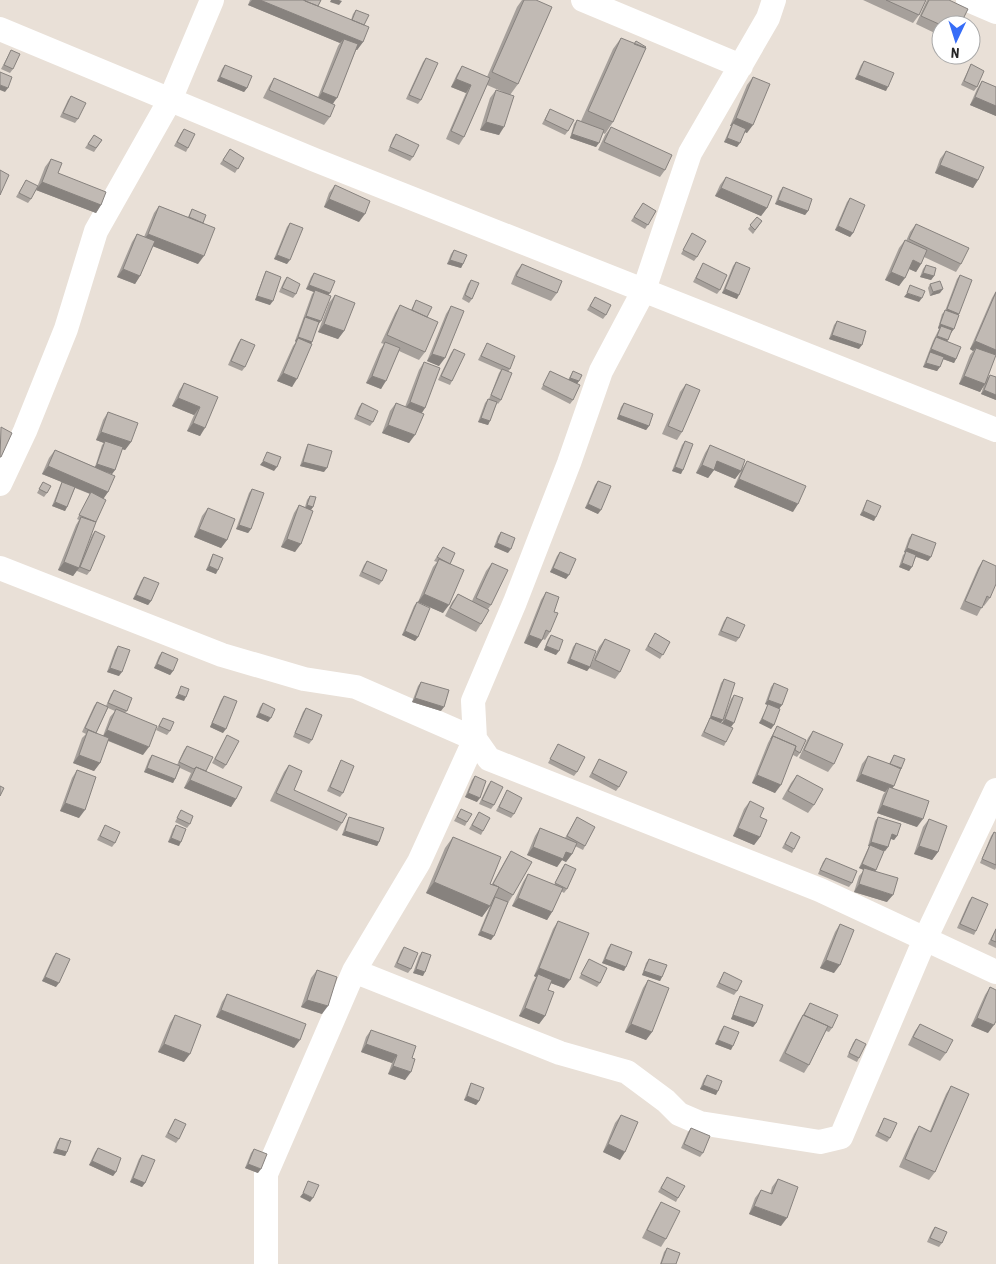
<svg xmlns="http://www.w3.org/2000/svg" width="996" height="1264" font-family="'Roboto Condensed',sans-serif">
<rect width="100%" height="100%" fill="#e9e0d7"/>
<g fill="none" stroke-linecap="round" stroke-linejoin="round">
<path stroke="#fff" stroke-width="24" d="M583,0L741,66
M774,0L768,18L690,153L644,290L601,371L569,463L515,602L473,701L475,739L489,759L820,890L996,972
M968,0L996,12
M0,29L315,160L996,430
M0,484L25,431L66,329L96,231L170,100L212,0
M0,568L222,655L304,679L356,687L475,739L419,862L354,971L266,1174V1264
M354,971L560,1053L627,1072L666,1101L679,1114L700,1123L820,1142L841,1137L925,939L996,790"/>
</g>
<path fill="#a6a09b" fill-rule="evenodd" d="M250,0H321L318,6L351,20L353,14L356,10L364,25L363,42L357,50H356L333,104L330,117L324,125L263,98L269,86L274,78L318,97L338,46L340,43L248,5Z
M522,0H536L518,84L510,95L499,135L480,130L490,98L496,90L503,92L487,85L464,137L459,145L446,139L466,93L451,87L457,74L462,66L487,77L517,7Z
M863,0H926L919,15L913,23Z
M927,0H949L941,25V36L916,24Z
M621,38L613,122L605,134L603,133L596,147L570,138L574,124L577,120L581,121L613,49Z
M11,50L13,69L10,73L1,69L9,54Z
M426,58L421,100L418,104L406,99L423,62Z
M864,61L886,91L855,79L861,65Z
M971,64L977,87L974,91L961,85Z
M225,65L247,88L244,92L217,81L222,69Z
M753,77L747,133L745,132L737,147L724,142L731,126H730L747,85Z
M982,81L996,87V116L970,105L977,89Z
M71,96L78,119L75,123L60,117L68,100Z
M550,109L568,131L565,135L542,124Z
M611,127L665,170L660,177L598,150L605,135Z
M184,129L188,148L186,152L174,146L181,133Z
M396,134L413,157L410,161L388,151L393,138Z
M94,135L102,140L94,152L85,148Z
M230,149L244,158L235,173L220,164Z
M946,151L978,180L973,188L935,173L940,159Z
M51,159L58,173L101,205L96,213L36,190L45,167Z
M726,177L767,208L761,216L715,196L720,185Z
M26,180L31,199L28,203L16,197Z
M335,185L359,222L324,207L329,193Z
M783,187L808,211L805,215L775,204L780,191Z
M850,198L853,233L850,237L835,230L847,202Z
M643,203L656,211L645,229L631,221Z
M159,206L188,217L192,209L203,223L198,264L153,246L140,276L135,284L117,277L132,242L137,234L144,237L154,213Z
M757,217L762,221L753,234L748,229Z
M290,223L287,264L274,259L287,227Z
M916,224L961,264L956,272L924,257L921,264L916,272L909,269L899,286L885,280L899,248L905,240L906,241L910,232Z
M692,233L697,257L694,261L681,254Z
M454,250L463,264L461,268L447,264L451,254Z
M736,262L737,299L722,293L733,266Z
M703,263L720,290L717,294L693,282Z
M522,264L557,293L551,301L511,284L516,272Z
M926,265L934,276L931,280L920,277L923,269Z
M266,271L270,305L255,300L264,275Z
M314,273L328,295L311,344L292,387L277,381L293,346L296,342L295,341L312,294L314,292L306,289L311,277Z
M960,275L958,315L947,341L956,359L954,363L943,359L937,371L923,367L933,341L939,329L938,328L942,314L945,311L957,279Z
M287,277L296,294L293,298L279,292L284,281Z
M471,280L472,299L469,303L462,299L468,284Z
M930,284L940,293L930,296L928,288Z
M996,291V354L987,378L990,375L996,377V400L981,394L984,385L980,392L959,384L970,355L973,351L970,349L992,298Z
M335,295L344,331L338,339L318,332L329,303Z
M595,297L606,315L603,319L587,310Z
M416,300L427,317L425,352L419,360L399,351L381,389L366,383L380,350L384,344L381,343L395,313L400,305L411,310Z
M451,306L439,366L427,361L446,314Z
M837,321L859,349L829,339L834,325Z
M241,339L245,367L242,371L228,365L238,343Z
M487,343L510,369L508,372L501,400L498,404L497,403L488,425L478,422L485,403L488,399H489L499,373L501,370L478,360Z
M454,349L452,381L450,385L438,380L451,353Z
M424,362L425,408L421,413L409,443L382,433L390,411L396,403L405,407L419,370Z
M550,371L568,380L573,371L579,381L577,384L573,400L570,404L541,389Z
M184,383L218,397L200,436L187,431L194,415L172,406L179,391Z
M686,384L682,432L677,440L662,434L680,392Z
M362,403L373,422L370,426L354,419L359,407Z
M624,403L649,426L646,430L617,419L621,407Z
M108,412L131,442L125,450L122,449L115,470L112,474L107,472L108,492L104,498L83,557L92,535L95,531L90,571L87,575L77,571V570L73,576L58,570L76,525L79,520L77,519L90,494L75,488L67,507L65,511L52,506L60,486L62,482L42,474L49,458L55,450L95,467L102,445L104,443L96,440L103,420Z
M685,441L681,474L672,471L682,445Z
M308,444L324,472L300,466L306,448Z
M710,445L742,469L747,461L793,512L734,487L741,471L735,479L714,470L708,478L696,473L705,453Z
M598,481V514L585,508L595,485Z
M43,482L47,493L44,497L37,493Z
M252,489L251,529L248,533L236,529L249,493Z
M310,496L313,507L311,510L295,552L281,547L294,513L299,505L305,507L307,500Z
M867,500L874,521L860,515L865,504Z
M208,508L227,540L221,548L194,537L202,516Z
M501,532L508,553L494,547L498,536Z
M912,534L928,561L916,557L909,571L899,567L903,555L905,553L904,552L909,538Z
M443,547L450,564L443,613L418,602L433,567L437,562L434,561Z
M560,552L566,579L550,572L557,556Z
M213,554L216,574L206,570L211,558Z
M983,560L995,577L990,598L984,606L983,605L977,616L960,609L978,568Z
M367,561L382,581L379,585L359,576L364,565Z
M492,563L491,605L488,609L481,624L476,632L445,616L452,602L458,594L472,601L486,571Z
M144,577L151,601L148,605L133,599L141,581Z
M546,592L554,612L550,632L545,640L543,639L537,648L524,643L541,600Z
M417,602L418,637L415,641L402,635L414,606Z
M727,617L739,638L736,642L718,635L724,621Z
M655,633L670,642L660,659L645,650Z
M551,635L556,655L544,650L548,639Z
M605,639L620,672L615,679L589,668L590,667L587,671L567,663L573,647L576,643L591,665L599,647Z
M118,646L119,676L107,672L115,650Z
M162,652L173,671L170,675L154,668L159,656Z
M724,679L723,720L720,723L726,742L724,746L701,736L709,720L721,683Z
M421,682L441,711L412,702L418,686Z
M774,683L782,705L779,708L774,725L771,729L759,723L768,705L765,704L771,687Z
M114,690L127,711L125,713L143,755L108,741L100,763L94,771L73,763L82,738L86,734L82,732L94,706L97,702L106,706L111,694ZM108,708L115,711L110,717L103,736L96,733Z
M734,695L731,727L722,723L731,699Z
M224,696L223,733L210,727L221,700Z
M263,703L268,722L256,717L260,707Z
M306,708L312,740L309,744L293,737L303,712Z
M163,718L170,731L167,735L156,730Z
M777,726L800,753L797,757L793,755L775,793L752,783L768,743Z
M813,731L834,764L828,772L799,758L808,738Z
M227,735L226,765L223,769L212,763Z
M558,744L577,772L574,776L548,763Z
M187,746L206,771L236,799L231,807L184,788L191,773L180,768L175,779L173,783L144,772L149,759L152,755L177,765L184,750Z
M894,755L901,769L892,788L917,827L877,813L883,795L885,792L856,781L862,764L868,756L889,764Z
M599,759L619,787L616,791L589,777Z
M341,760L343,793L340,797L327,791L339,764Z
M289,765L294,790L342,823L337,831L270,801L284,772Z
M77,770L79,818L60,811L72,778Z
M797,775L814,805L808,813L782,799L791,783Z
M475,776L477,802L465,797L472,780Z
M491,781L494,805L491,809L479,804L488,785Z
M507,790L514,814L511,818L496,811Z
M750,801L760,817V837L754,845L733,836L744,809Z
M461,809L467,822L465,826L454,821Z
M181,810L190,824L187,828L175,822Z
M479,812L483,831L481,835L469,829Z
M349,817L379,842L377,846L342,835L347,821Z
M577,817L585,846L583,850L575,846L572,854L566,862L562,860L557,867L527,855L535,836L540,828L565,838Z
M878,817L897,836L894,840L891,839L888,847L885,851L880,850L875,872L887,902L854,892L859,876L864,870L859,868L869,846H868L875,821Z
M929,819L938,852L932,860L914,854L923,827Z
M105,825L115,843L112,847L97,840Z
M176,825L179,846L168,842L173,829Z
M791,832L794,849L792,853L782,848Z
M994,832L996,833V868L995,870L980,863L991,836Z
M453,837L490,884H492L506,859L511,851L513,895L508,903L491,940L478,935L490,906L482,917L426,893L445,848Z
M826,858L852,883L849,887L818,874L823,862Z
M565,864L567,889L564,893L561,891L552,912L547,920L512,906L523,882L528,874L554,885L562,868Z
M972,897L976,931L974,935L957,928L969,901Z
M558,921L564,988L551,983L548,990L545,1016L539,1024L519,1016L533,982L536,977L534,976L553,929Z
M840,924L834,973L820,968L835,932Z
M996,928V948L988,944Z
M611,944L624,971L602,963L608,948Z
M404,947L411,969L408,973L394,967L401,951Z
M422,952L423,976L413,973L419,956Z
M56,953V987L42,981L53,957Z
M589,959L600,983L597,987L579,978Z
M649,959L662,977L660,981L642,975L646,963Z
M317,970L322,1014L301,1007L311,978Z
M724,972L737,991L734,995L716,987Z
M648,980L652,1032L646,1040L625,1032L643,988Z
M990,987L988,1033L971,1026L985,995Z
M227,994L294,1048L216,1017L222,1002Z
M740,996L756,1023L753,1027L731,1019L738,1000Z
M810,1003L832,1028L829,1032L826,1031L809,1065L804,1073L779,1061L798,1023Z
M175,1015L184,1062L158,1052L170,1023Z
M920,1024L946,1053L940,1061L908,1045L915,1031Z
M724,1026L731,1050L715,1044L721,1030Z
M371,1030L412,1058L405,1080L388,1074L392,1063L361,1052L366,1037Z
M856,1039L859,1058L857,1062L847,1057L853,1043Z
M707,1075L716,1095L700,1089L704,1079Z
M471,1083L479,1101L476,1105L464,1100L469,1087Z
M951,1086L935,1172L929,1180L899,1167L914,1134L919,1126L930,1131L946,1094Z
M621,1115L620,1160L603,1152L615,1123Z
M884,1118L890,1138L887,1142L875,1136Z
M175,1119L179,1139L176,1143L165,1137Z
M691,1128L703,1153L700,1157L681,1148L688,1132Z
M60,1138L67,1152L65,1156L53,1153L57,1142Z
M98,1148L116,1172L113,1176L89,1165L95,1152Z
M254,1149L258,1173L245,1168L251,1153Z
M142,1155L145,1183L142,1187L130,1182L139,1159Z
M667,1177L678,1198L676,1202L658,1192Z
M778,1179L781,1226L749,1214L755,1198L761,1190L770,1194L772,1187Z
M661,1202L666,1239L661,1247L642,1238L656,1210Z
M935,1227L942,1243L939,1247L927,1242L932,1231Z
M667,1248L676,1264H660L664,1252Z"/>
<path fill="#87827e" d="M252,0H260L363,42L357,50L341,44L344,39L340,43L248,5Z
M331,0H339L342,1L339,5L330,2Z
M858,75L888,87L886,91L855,79Z
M220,77L247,88L244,92L217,81Z
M456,79L471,85L466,93L451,87Z
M0,85L8,88L5,92L0,90Z
M322,92L337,98L331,106L317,100Z
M975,97L996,106V116L970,105Z
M736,118L753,125L747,133L732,126L733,123L731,126H730Z
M486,122L504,127L499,135L480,130Z
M572,134L599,143L596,147L570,138Z
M727,138L740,143L737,147L724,142Z
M940,165L978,180L973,188L935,173Z
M42,182L101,205L96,213L36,190Z
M721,188L767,208L761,216L715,196Z
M329,199L365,214L359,222L324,207Z
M778,200L808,211L805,215L775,204Z
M838,226L853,233L850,237L835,230Z
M148,234L204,256L198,264L142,242Z
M277,255L290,260L287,264L274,259Z
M450,260L463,264L461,268L447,264Z
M913,260L921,264L916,272L907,268Z
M123,269L140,276L135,284L117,277Z
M891,272L905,278L899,286L885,280Z
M923,273L934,276L931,280L920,277Z
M309,285L330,293L327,297L306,289Z
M725,289L739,295L737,299L722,293Z
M943,289L940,293L930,296L933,292Z
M907,293L922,298L919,302L904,297Z
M257,296L273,301L270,305L255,300Z
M947,309L959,314L956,318L944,313Z
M306,316L321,321L318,325L305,317L303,320Z
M324,324L344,331L338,339L318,332Z
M940,324L954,329L951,333L940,329L941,326L939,329L938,328Z
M832,335L862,345L859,349L829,339Z
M937,336L948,340L945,344L935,340Z
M298,337L312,342L309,346L298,338L296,342L295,341Z
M975,341L996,350V354L992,359L976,348L973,351L970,349Z
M931,349L956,359L954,363L929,354L930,352L929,353Z
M432,354L445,358L439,366L427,361Z
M926,363L940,367L937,371L923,367Z
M283,373L297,379L292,387L277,381Z
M372,376L386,381L381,389L366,383Z
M964,376L985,384L980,392L959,384Z
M570,378L579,381L576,385L567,382Z
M984,390L996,395V400L981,394Z
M178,398L200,407L194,415L172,406Z
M410,402L425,408L420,416L404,410Z
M619,415L649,426L646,430L617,419Z
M481,418L490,421L488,425L478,422Z
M193,423L205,428L200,436L187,431Z
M388,425L415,435L409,443L382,433Z
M101,432L131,442L125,450L105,443V441L104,443L96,440Z
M263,461L277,467L274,471L260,465Z
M717,461L741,471L735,479L714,470L708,478L696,473L702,465Z
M303,462L327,468L324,472L300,466Z
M97,464L115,470L112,474L94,468Z
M48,466L108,492L103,499L42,474Z
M675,467L683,470L681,474L672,471Z
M739,479L798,504L793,512L734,487Z
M55,502L67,507L65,511L52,506Z
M588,504L601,510L598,514L585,508Z
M307,505L313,507L310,511L305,509Z
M863,511L876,517L874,521L860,515Z
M239,525L251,529L248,533L236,529Z
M199,529L227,540L221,548L194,537Z
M287,539L301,544L295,552L281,547Z
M497,543L511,549L508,553L494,547Z
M907,548L931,557L928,561L904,552Z
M64,562L79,568L73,576L58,570Z
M902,563L912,567L909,571L899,567Z
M209,566L218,570L216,574L206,570Z
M553,568L569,575L566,579L550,572Z
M424,594L449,605L443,613L418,602Z
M136,595L151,601L148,605L133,599Z
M405,631L418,637L415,641L402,635Z
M529,635L542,640L537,648L524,643Z
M546,646L559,651L556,655L544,650Z
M570,659L590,667L587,671L567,663Z
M157,664L173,671L170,675L154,668Z
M110,668L122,672L119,676L107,672Z
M178,694L186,697L184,701L175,698Z
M415,698L444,707L441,711L412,702Z
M768,700L782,705L779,709L765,704Z
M259,713L271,718L268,722L256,717Z
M711,716L723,720L720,724L710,718L709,720Z
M725,719L734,723L731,727L722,723Z
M762,719L774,725L771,729L759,723Z
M212,723L226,729L223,733L210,727Z
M107,730L149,747L143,755L102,738Z
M79,755L100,763L94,771L73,763Z
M147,768L175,779L173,783L144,772Z
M861,774L894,786L888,794L889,787L885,792L856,781Z
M757,775L781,785L775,793L752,783Z
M190,780L236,799L231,807L184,788Z
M468,793L480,798L477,802L465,797Z
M65,803L85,810L79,818L60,811Z
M882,805L923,819L917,827L877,813Z
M738,828L760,837L754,845L733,836Z
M345,831L379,842L377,846L342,835Z
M892,834L897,836L894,840L889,838Z
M171,838L181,842L179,846L168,842Z
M871,842L888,847L885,851L868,846Z
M919,846L938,852L932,860L914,854Z
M533,847L566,852L572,854L566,862L562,860L557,867L527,855Z
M862,864L876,870L873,874L859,868Z
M434,882L490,906L482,917L426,893Z
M859,884L893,895L887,902L854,892Z
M518,898L552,912L547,920L512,906Z
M481,931L494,936L491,940L478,935Z
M605,959L626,967L624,971L602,963Z
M826,960L840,965L834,973L820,968Z
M539,968L570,980L564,988L537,978L538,974L536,977L534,976Z
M416,969L425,972L423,976L413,973Z
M644,971L662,977L660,981L642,975Z
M45,977L59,983L56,987L42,981Z
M307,1000L328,1006L322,1014L301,1007Z
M525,1008L545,1016L539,1024L519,1016Z
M221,1010L300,1040L294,1048L216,1017Z
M733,1015L756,1023L753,1027L731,1019Z
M977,1018L994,1025L988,1033L971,1026Z
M631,1024L652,1032L646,1040L625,1032Z
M718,1040L733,1046L731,1050L715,1044Z
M164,1044L190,1054L184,1062L158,1052Z
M366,1044L397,1055L392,1063L361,1052Z
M393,1066L411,1072L405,1080L388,1074Z
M703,1085L718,1091L716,1095L700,1089Z
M467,1096L479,1101L476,1105L464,1100Z
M608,1144L625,1152L620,1160L603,1152Z
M56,1149L67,1152L65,1156L53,1153Z
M92,1161L116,1172L113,1176L89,1165Z
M248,1164L261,1169L258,1173L245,1168Z
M133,1178L145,1183L142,1187L130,1182Z
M303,1193L313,1198L310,1202L300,1197Z
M754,1206L787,1218L781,1226L749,1214Z"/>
<path fill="#c1bab4" stroke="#87827e" d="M260,0H303L369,27L363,42Z
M305,0H321L318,6L305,1Z
M524,0H536L552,7L518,84L492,72Z
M886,0H926L919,15Z
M929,0H949L968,9L960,25H941L921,16Z
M356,10L369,15L364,25L352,20Z
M621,38L646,48L613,122L588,111Z
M344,39L358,44L337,98L322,92Z
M636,41L646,47L645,48L634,44Z
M11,50L20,54L13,69L4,65Z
M426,58L438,63L421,100L409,95Z
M864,61L894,73L888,87L858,75Z
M971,64L984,71L977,87L964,81Z
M225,65L252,76L247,88L220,77Z
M462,66L490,78L464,137L451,131L471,85L456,79Z
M0,72L12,77L8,88L0,85Z
M753,77L770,84L753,125L736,118Z
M274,78L335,105L330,117L269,90Z
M982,81L996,87V106L975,97Z
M496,90L514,96L504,127L486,122Z
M71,96L86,103L78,119L63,113Z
M550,109L574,120L568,131L545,120Z
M577,120L604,130L599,143L572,134Z
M733,123L746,129L740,143L727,138Z
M611,127L672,155L665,170L604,142Z
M184,129L195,134L188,148L177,142Z
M396,134L419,145L413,157L390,147Z
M94,135L102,140L96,148L88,144Z
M230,149L244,158L238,169L223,160Z
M946,151L984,167L978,180L940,165Z
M51,159L62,163L58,173L106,192L101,205L42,182Z
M0,170L9,175L0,195Z
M726,177L772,196L767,208L721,188Z
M26,180L38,186L31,199L19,193Z
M335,185L370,201L365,214L329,199Z
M783,187L812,199L808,211L778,200Z
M850,198L865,205L853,233L838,226Z
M643,203L656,211L648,225L634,217Z
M159,206L215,228L204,256L148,234Z
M192,209L206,215L203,223L189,217Z
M757,217L762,221L755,230L750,225Z
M290,223L303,228L290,260L277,255Z
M916,224L969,248L961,264L909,239Z
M692,233L706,241L697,257L683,250Z
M137,234L155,241L140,276L123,269Z
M905,240L927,250L921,264L913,260L905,278L891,272Z
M454,250L467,255L463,264L450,260Z
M736,262L750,268L739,295L725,289Z
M703,263L727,275L720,290L696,278Z
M522,264L562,281L557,293L516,276Z
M926,265L936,268L934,276L923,273Z
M266,271L281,277L273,301L257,296Z
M314,273L335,281L330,293L309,285Z
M960,275L972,280L959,314L947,309Z
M287,277L300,284L296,294L282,288Z
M471,280L479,283L472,299L465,295Z
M940,281L943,289L933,292L930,284Z
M910,285L925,291L922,298L907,293Z
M315,290L331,296L321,321L306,316Z
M996,292V350L975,341Z
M335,295L355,303L344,331L324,324Z
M595,297L611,305L606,315L590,306Z
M416,300L432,307L427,317L412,310Z
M400,305L438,322L425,352L387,335Z
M451,306L464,311L445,358L432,354Z
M945,310L959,315L954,329L940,324Z
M305,317L319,322L312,342L298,337Z
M837,321L866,331L862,345L832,335Z
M941,326L952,330L948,340L937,336Z
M936,337L961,347L956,359L931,349Z
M298,338L312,344L297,379L283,373Z
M241,339L255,345L245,367L231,361Z
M385,342L400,348L386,381L372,376Z
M487,343L515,356L510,369L481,356Z
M976,348L996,355L985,384L964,376Z
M454,349L465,354L452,381L441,376Z
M930,352L944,357L940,367L926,363Z
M424,362L440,368L425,408L410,402Z
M502,369L512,373L501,400L491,395Z
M550,371L580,385L573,400L543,385Z
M573,371L582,375L579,381L570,378Z
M990,375L996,377V395L984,390Z
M184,383L218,397L205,428L193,423L200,407L178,398Z
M686,384L700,390L682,432L668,426Z
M488,399L497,402L490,421L481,418Z
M362,403L378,411L373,422L357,415Z
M396,403L424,414L415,435L388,425Z
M624,403L653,414L649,426L619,415Z
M108,412L138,423L131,442L101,432Z
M1,427L12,433L1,457H0Z
M105,441L123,447L115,470L97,464Z
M685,441L693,444L683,470L675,467Z
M308,444L332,451L327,468L303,462Z
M710,445L745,460L741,471L717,461L714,470L702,465Z
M55,450L115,476L108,492L48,466Z
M267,452L281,457L277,467L263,461Z
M747,461L806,486L798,504L739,479Z
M598,481L611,486L601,510L588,504Z
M43,482L51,486L47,493L39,489Z
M62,482L75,487L67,507L55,502Z
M252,489L264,493L251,529L239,525Z
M91,492L106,500L96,522L79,515Z
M310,496L316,497L313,507L307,505Z
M867,500L881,506L876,517L863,511Z
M299,505L313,511L301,544L287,539Z
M208,508L235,519L227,540L199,529Z
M81,517L96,522L79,568L64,562Z
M95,531L105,536L90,571L80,567Z
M501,532L515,538L511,549L497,543Z
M912,534L936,543L931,557L907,548Z
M443,547L455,553L450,564L437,557Z
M906,551L916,555L912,567L902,563Z
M560,552L576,559L569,575L553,568Z
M213,554L223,558L218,570L209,566Z
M439,559L464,570L449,605L424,594Z
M983,560L996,566V584L990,598L987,596L982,608L965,601Z
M367,561L387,570L382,581L362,572Z
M492,563L508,570L491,605L476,598Z
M144,577L159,583L151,601L136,595Z
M546,592L559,597L554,612L558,613L550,632L546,630L542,640L529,635Z
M458,594L489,610L481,624L450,608Z
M417,602L430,608L418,637L405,631Z
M727,617L745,625L739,638L721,631Z
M655,633L670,642L663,655L648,646Z
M551,635L563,640L559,651L546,646Z
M605,639L630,650L620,672L595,660Z
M576,643L596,651L590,667L570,659Z
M118,646L130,650L122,672L110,668Z
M162,652L178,659L173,671L157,664Z
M724,679L735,683L723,720L711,716Z
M421,682L449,690L444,707L415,698Z
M774,683L788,689L782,705L768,700Z
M181,686L189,689L186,697L178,694Z
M114,690L132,698L127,711L108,703Z
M734,695L743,698L734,723L725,719Z
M224,696L237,701L226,729L212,723Z
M97,702L108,707L96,733L85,728Z
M263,703L275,709L271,718L259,713Z
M768,704L780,709L774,725L762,719Z
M306,708L322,715L312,740L295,733Z
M116,709L157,726L149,747L107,730Z
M163,718L174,722L170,731L159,726Z
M710,718L733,728L726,742L704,732Z
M777,726L806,740L800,753L795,750L796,746L773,736L771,739Z
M88,730L109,738L100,763L79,755Z
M813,731L843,744L834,764L804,750Z
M227,735L239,741L226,765L215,759Z
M773,736L796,746L781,785L757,775Z
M558,744L585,757L577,772L550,759Z
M187,746L213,757L206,771L196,767L194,769L179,762Z
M152,755L180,766L175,779L147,768Z
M894,755L905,759L901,769L890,764Z
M868,756L901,768L894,786L861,774Z
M599,759L627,772L619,787L592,773Z
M341,760L354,766L343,793L330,787Z
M289,765L302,771L294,790L347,814L342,823L276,793Z
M196,767L242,787L236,799L190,780Z
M77,770L96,777L85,810L65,803Z
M797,775L823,789L814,805L788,791Z
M475,776L486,781L480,798L468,793Z
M491,781L503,787L494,805L482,800Z
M0,786L4,788L0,796Z
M889,787L929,801L923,819L882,805Z
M507,790L522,798L514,814L499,807Z
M750,801L764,808L760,817L767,820L760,837L738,828Z
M461,809L472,814L467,822L457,817Z
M181,810L193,816L190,824L177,818Z
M479,812L490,818L483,831L472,825Z
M349,817L384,828L379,842L345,831Z
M577,817L595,827L585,846L567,836Z
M878,817L901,824L897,836L892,834L888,847L871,842Z
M929,819L947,826L938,852L919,846Z
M105,825L120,832L115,843L100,836Z
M176,825L186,829L181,842L171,838Z
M540,828L577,843L572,854L566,852L563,859L533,847Z
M791,832L800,837L794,849L785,844Z
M994,832L996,833V865L982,859Z
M453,837L501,857L490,884L499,887L490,906L434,882Z
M870,845L884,851L876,870L862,864Z
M511,851L532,862L513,895L493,884Z
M826,858L857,871L852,883L820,870Z
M565,864L576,869L567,889L555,883Z
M864,868L898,878L893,895L859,884Z
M528,874L563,888L552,912L518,898Z
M495,897L508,902L494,936L481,931Z
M972,897L988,904L976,931L960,924Z
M558,921L589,933L570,980L539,968Z
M840,924L854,930L840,965L826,960Z
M996,929V942L991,940Z
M611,944L632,952L626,967L605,959Z
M404,947L418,953L411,969L397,963Z
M422,952L431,955L425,972L416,969Z
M56,953L70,959L59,983L45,977Z
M589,959L607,968L600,983L581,974Z
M649,959L667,965L662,977L644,971Z
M317,970L337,977L328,1006L307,1000Z
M724,972L742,981L737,991L719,983Z
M538,974L552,980L548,990L554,992L545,1016L525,1008Z
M648,980L669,988L652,1032L631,1024Z
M990,987L996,990V1021L994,1025L977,1018Z
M227,994L306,1024L300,1040L221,1010Z
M740,996L763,1005L756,1023L733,1015Z
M810,1003L838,1015L832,1028L804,1015Z
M175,1015L201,1025L190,1054L164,1044Z
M803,1015L828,1026L809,1065L785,1053Z
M920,1024L953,1040L946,1053L913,1037Z
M724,1026L739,1032L733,1046L718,1040Z
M371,1030L416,1046L412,1058L415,1059L411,1072L393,1066L397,1055L366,1044Z
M856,1039L866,1044L859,1058L849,1053Z
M707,1075L722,1081L718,1091L703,1085Z
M471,1083L484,1088L479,1101L467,1096Z
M951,1086L969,1094L935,1172L905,1159L919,1126L931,1132Z
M621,1115L638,1122L625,1152L608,1144Z
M884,1118L897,1123L890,1138L878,1132Z
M175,1119L186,1124L179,1139L168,1133Z
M691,1128L710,1136L703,1153L684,1144Z
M60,1138L71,1141L67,1152L56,1149Z
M98,1148L121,1158L116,1172L92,1161Z
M254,1149L267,1154L261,1169L248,1164Z
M142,1155L155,1160L145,1183L133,1178Z
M667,1177L685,1186L678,1198L661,1188Z
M778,1179L798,1187L787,1218L754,1206L761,1190L772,1194Z
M308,1181L319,1185L313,1198L303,1193Z
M661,1202L680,1211L666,1239L647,1230Z
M935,1227L947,1232L942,1243L930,1238Z
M667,1248L680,1253L676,1264H661Z"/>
<g transform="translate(956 40) rotate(184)"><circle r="24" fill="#ffffff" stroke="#a8a8a8"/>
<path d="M0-4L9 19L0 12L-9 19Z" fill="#376df7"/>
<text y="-8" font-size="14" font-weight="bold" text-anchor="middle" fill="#262626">N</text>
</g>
</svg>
